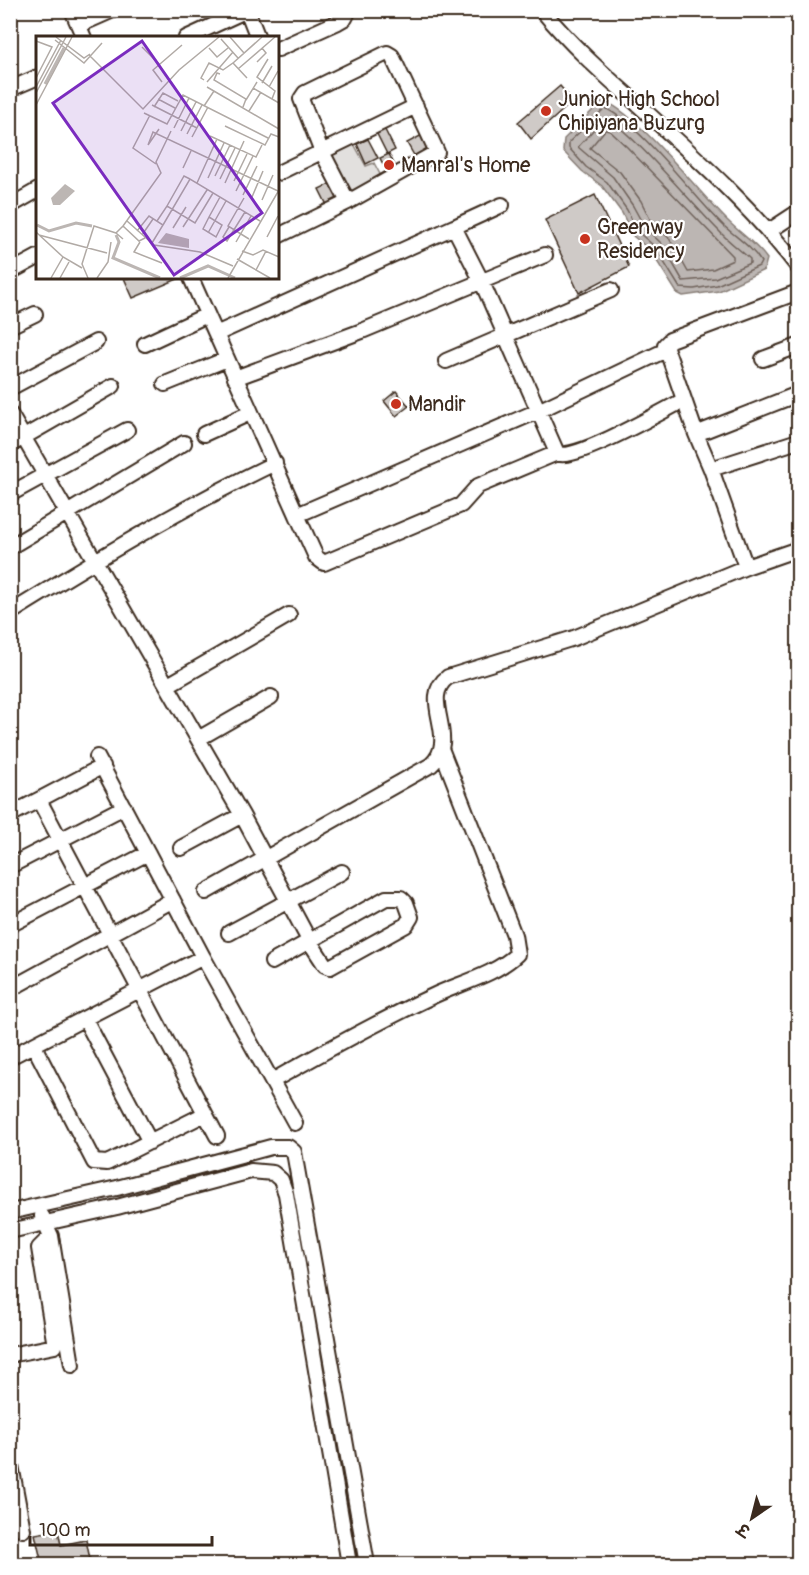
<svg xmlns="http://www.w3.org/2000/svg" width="809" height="1575" font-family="Pangolin,'Playpen Sans Deva',sans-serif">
<rect width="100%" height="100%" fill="#fff"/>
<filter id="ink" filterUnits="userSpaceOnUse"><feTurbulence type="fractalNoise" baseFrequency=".0167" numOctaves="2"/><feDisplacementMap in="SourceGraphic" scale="12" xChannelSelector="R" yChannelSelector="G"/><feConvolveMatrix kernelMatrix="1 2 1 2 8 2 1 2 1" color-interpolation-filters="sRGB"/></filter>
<g filter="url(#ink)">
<path fill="#e2e0de" stroke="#8e857e" stroke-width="1.5" d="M354,144L366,166L374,163L383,180L350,199L327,154Z"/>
<path fill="#bcb6b3" stroke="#887e77" stroke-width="1.5" d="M602,101C630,105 703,197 728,221C741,234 757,244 767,259L764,270L719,291L683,296L677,293L650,250L633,236L622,213L602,186L582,171L563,151L564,139Z"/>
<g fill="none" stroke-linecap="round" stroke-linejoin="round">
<path stroke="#6f625a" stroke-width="1.5" d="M605,108C642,126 692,195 724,226C737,238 752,247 761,262L759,266L717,285L694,289L680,288L654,246L638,232L627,210L607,182L586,167L569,148V142Z
M604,118C622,120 700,213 719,231C728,241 739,249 750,259V263L715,278L683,281L661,243L645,228L633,206L613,177L578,147Z
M605,130L610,131L627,147L733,256V260L713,269L688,272L669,238L652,223L641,201L620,172L590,148Z"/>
</g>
<path fill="#cfcac7" stroke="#3b2a1e" stroke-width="1.5" d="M560,86L573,101L531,139L518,122Z
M384,128L395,150L387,154L376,132Z
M424,134L435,155L419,164L407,143Z
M368,139L378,158L366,164L357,144Z
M389,154L398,172L389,176L380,158Z
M336,181L346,201L329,209L319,189Z
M595,195L629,267L579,293L545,220Z
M124,278H180L133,298Z
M396,391L409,406L396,416L384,401Z
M58,1530L61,1545L86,1540L91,1564H42L35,1534Z"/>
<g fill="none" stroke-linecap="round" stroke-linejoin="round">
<g stroke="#3b2a1e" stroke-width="18">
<path id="minor" d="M72,10L84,38
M542,10C570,44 601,72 634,101C691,153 751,206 798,267
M79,25L113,10
M186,38L247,10L258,38
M278,49L338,22L345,18L349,10
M10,89L38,77
M278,173L416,106
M10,206L38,190
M454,227L502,205
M769,231L798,212
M278,236L348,202L437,152L392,56L387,53L305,93L301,99L321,150L348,202
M10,272L38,257
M191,278L297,515L538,411L666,350
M798,292L670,340L665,345L696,434L711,469L798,441
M10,326L35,314
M216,334L454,227L481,280L557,453C572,463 665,410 684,400
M145,344L207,315
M763,359L798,346
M446,361L611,290
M235,378L362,331L545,255
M165,384L227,359
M10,388L96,342
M10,414L242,815L310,942L325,965L330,967L406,925L411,917L406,903L401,898H386L272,962
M204,434L250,413
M696,434L798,394
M10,445L113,386
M711,469L746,567
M10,494L127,430
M297,515L316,557L324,563L461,505L478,486L557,453
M10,547L184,443
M10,613C97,559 183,507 275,463
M168,685L289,615
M198,739L271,697
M97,757L203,957
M39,800L217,1136
M10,815L103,766
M181,848L242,815
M10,866L124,807
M206,892L431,765C461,738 418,699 448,677L574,638L746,567L798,549
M10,925L148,853
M229,933L342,872
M10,989L173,900
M85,1019L150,1142
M34,1046L94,1162L107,1163L205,1114
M10,1057L203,957L295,1123
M272,1081C325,1051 379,1021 435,995C461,983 495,975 517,954L514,935L442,751
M10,1212L117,1188L271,1147H288L294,1152L367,1564
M42,1216L51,1236L72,1365
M10,1231L117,1207L251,1171L273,1173L281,1180L286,1194L349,1564
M10,1355L55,1346L39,1248L51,1236
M10,1460L23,1530"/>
</g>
<use href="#minor" stroke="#fff" stroke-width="14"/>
</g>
</g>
<g fill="#c8321e" stroke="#fff" stroke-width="2">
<circle cx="546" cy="111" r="6"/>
<circle cx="389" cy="165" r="6"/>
<circle cx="585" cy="239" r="6"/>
<circle cx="396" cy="404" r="6"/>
</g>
<g text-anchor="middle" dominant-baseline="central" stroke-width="4.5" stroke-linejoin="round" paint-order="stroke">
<g font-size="21" fill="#3b2a1e" stroke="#fff" text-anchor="start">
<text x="558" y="99">Junior High School<tspan x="558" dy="24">Chipiyana Buzurg</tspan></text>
<text x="401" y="165">Manral's Home</text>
<text x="597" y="227">Greenway<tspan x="597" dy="24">Residency</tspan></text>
<text x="408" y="404">Mandir</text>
</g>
</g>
<g transform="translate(36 36)">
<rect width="243" height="243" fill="#fff"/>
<path d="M29,148L39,155L24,169H17L15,162ZM130,197L153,203V212L122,207Z" fill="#bcb6b3"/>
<path fill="none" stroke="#bcb6b3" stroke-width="3" d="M9,48L28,12M1,189L13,195L40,187L56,190M80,199L83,206L77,222L124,242M144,242L172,230L199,242"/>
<path fill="none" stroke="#b1aaa5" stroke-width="1.5" d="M20,1L48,22L54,18M194,1L208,17M185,3L202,22M19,4L48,27L66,7M0,5L16,11L0,42M106,11L123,28M173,12L181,21L192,12M53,19L107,73L143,34L183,1M232,23L221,41L239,55L236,63M221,26L230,17L226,12M197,27L226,1M202,33L239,1M184,38L181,37L178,44L210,63L207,71M168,44L165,42L173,27L187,34L197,27L211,42M126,46L117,34L146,9M171,46L197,16M226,47L236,30M0,51L25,4M171,51L243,93M233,51L242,35M217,52L243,67M0,57L30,1M122,63L139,72M210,64L221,46M0,69L36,1M116,69L161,92M168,70L178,55M118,71L127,57L142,65M213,75L225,56M108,77L131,88L147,59L232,102M114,79L97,112L120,128M189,90L229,109L235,98L243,101M138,92L153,62M145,95L160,66M151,98L166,69M174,100L220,121L226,109M156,101L172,71M112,109L117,96L242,155M112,109L123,93M147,132L155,115M179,140L194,109M172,142L188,107M184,143L199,112M198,145L211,118M161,147L181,103M189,147L208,105M200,155L217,120M207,159L221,130M216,161L227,135M208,162L192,190L213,203M226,164L237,139M131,170L148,140L154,143M173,181L186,189L180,201L167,193L173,181L184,161M91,185L118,209L164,216L197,230M121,185L131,170L159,187L177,157M127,189L154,143L224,185M87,190L125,137L120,126L135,95M147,191L171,154M193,191L187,201L191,205L209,176M137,192L150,171M101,195L113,180L127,189L116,207M0,196L27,221L46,232M172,197L190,165M3,199L71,217M106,199L117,183M231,201L242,180M87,203L80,197L87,190L103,205L109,202M104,206L98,216L126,227M200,206L215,180M206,215L217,219L227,214L243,221M201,223L234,242M220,234L230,215M15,242L27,221M24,242L33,226M52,242L46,228L58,190L80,197M61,242L72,226L75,206M192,242L243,154"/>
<path fill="#7b2cbf" fill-opacity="0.15" stroke="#7b2cbf" stroke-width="3" d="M106,5L226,177L138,239L17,67Z"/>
<rect width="243" height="243" fill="none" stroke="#3b2a1e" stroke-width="3"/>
</g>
<rect width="809" height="1575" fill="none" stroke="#fff" stroke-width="36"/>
<rect x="18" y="18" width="773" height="1539" fill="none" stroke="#3b2a1e" stroke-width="2" filter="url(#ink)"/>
<g transform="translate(752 1518) rotate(215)" stroke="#ffffff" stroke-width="4.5" paint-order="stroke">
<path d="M0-4.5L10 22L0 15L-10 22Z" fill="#3b2a1e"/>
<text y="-9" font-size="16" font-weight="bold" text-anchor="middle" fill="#3b2a1e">उ</text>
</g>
<path d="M30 1536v9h182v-9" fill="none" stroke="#3b2a1e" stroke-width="3"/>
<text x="39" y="1536" font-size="18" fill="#3b2a1e" stroke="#ffffff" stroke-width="4.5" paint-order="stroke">100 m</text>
</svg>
